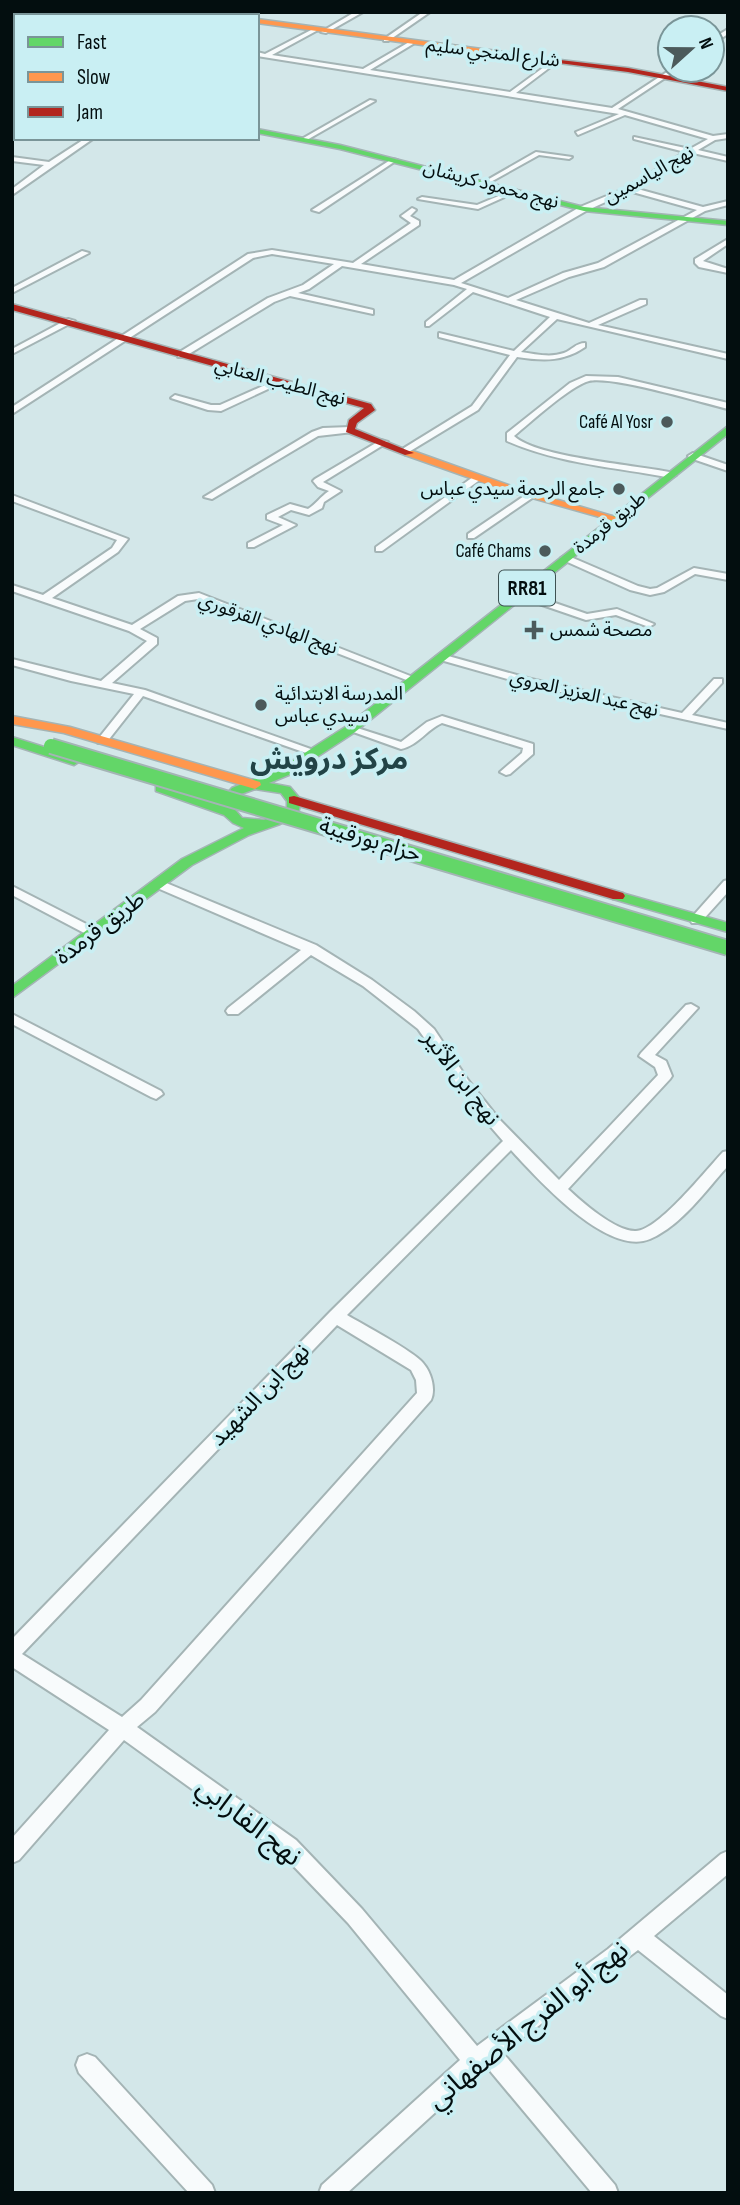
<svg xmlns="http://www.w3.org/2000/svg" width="740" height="2205" font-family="'Sofia Sans Condensed','Noto Sans Arabic',sans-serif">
<rect width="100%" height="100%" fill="#d3e7e9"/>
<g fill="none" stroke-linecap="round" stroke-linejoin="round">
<g stroke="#a4b4b5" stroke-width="4">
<path id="street" d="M355,12H363L326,33L321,32Z
M423,12H430L388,41H384V39Z
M313,29L318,30L272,55L363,69L411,41L413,44L370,70L510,92L555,59L557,62L516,93L612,108L670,70H677L618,109L713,136L728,134V138L715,140L698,150L728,157V161L693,153L634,188L703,207L728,201V205L705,211L604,267L569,277L516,300L589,323L640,300H646V304L598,325L728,354V359L557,319L521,352C535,354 550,358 564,353C572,350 576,343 585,343V347C563,362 543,361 517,357L478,410L407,453L403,450L404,448L472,406L510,355L439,337V333L514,351L550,317L473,292L429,326H426V322L467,289L454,285L342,266L309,289L298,293L373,310V314L290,296L274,302L184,357H178V353L268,298L303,285L334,264L272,254L253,258L12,414V407L248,254L272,250L353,263L411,223L401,216L412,208L416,210L410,216L419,221V225L361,264L454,280L580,207L626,188L685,152L634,139V137L690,149L708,139L625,115L578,135L576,132L619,114L257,56V52L265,54ZM629,191L697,210L598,263L563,273L508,298L461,283L586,211Z
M728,29V34L712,44V39Z
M12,37H16V41H12Z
M12,68H16V72H12Z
M12,85L16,86V90L12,89Z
M370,100L375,101L305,141L300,140Z
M86,138H94L12,195V189L44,165L12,161V157L49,162Z
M536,152L572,157L569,159L539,155L487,184L482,183Z
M392,159L397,160L319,212L312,210Z
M513,190L518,191L478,209L418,199L422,197L477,205Z
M728,239V244L703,261L728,269V273L699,267L695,263V259Z
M82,251L89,253L12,293V288Z
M68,319L75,321L12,354V349Z
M586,376L618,377L728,403V409C699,402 613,376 589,381C570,386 531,422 514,436C537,458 639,465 674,473L676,475L671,478C616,467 559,464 507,441V433L570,383Z
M274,381L281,383L221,411L208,410L171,398L175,395L211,405H220Z
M350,427L353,428V432L318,436L212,499L204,497L312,432L323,428Z
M381,440L388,442L323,482L341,491L324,502L322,508L309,515L291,510L278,517L296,525L254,547H248V543L283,525L267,519V515L290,504L308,509C316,504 320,497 329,491L318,487L313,481L315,479Z
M693,453L728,465V471L690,458L688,456Z
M473,477L481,479L382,551H376V547Z
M527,494L535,496L474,538H468V534Z
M12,495L128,539L118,552L52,598L132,625L178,596L199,593L418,679L413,682L409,681L198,599L185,601L140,629L157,638V644L112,683L145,690L319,752L313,755L309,754L143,696L106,743H98V739L134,694L71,681L12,665V659L101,681L147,641L129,631L12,591V585L43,595L112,548L117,540L12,501Z
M566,555L638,586L650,589L657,588L694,568L728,574V580L695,574L664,592L650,595L630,590L563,560L561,558Z
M520,591L587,614L617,609L654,624L649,627L616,615L586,620L516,596L515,594Z
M441,654L531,679L682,713L714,679H722V683L692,715L728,723V729L529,685L437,659L436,657Z
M442,716L533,744V754L510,774L506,775L500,772L522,753L523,748L442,723C426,730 419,745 401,749L345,729L351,726L401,742L427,722Z
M159,880L316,945L372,980L414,1011L434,1029L468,1080L499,1119L559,1180L658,1075L655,1067L639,1056L641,1053L686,1005L691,1004L698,1008L655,1055L666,1061L672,1076L670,1079L568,1189C582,1202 616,1232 636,1231C659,1230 706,1170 723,1152L728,1151V1166C705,1191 682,1225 650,1239C607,1257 537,1178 511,1150L347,1315C362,1324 415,1352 423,1363C431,1372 436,1389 431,1400L155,1712L137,1727L296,1840L362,1909L477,2046L608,1949L721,1854L728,1851V1874L654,1936L728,1995V2019L721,2016L638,1950L503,2053L615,2185L618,2193H592L486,2066L347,2193H319L322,2185L460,2060L348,1923L282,1854L124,1740L19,1860L12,1863V1838L109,1730L12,1667V1639L330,1312L503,1141L471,1104L418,1029L363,986L311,955L238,1014H228L226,1011L228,1008L301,950L155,887L153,884L155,881ZM337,1325L411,1370L416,1380L417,1393L141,1700L122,1717L22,1654Z
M728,880V892L700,923H692L690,920L692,917L724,881Z
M12,886L96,929L98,932L92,936L88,935L12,895Z
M12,1014L161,1091L163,1094L156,1099L151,1097L12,1024Z
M87,2054L95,2057L212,2185L215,2193H189L79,2073L76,2065L79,2057Z"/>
</g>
<g stroke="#a4b4b5" stroke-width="3">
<path id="fast" d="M12,119H16V123H12Z
M257,129L340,145L584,207L728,221V225L584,211L340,149L257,133Z
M728,426V434L355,732L291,774L269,783L290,787L301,800L298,814L280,824L249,835L192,865L12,998V986L182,859L244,828L233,823L224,815L156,791V785H166L218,804L232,788L281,768L347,726ZM255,789L281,793L287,801V809L264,820L242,818L231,805L241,794Z
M12,737L79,758L80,761L74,765L12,745Z
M618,892L728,923V932L613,899L611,896L613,893Z"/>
</g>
<g stroke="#a4b4b5" stroke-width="3">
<path id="slow" d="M257,19L520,54L523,56L520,58L257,23Z
M405,451H413L514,487L619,518L614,521L507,491L405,455Z
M12,716L70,727L260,782L261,785L255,789L64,733L12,724Z"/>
</g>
<g stroke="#a4b4b5" stroke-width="3">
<path id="jam" d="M171,12H179L174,16H166Z
M518,55L628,68L728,87V91L628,72L520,58Z
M16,92V97L12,98V93Z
M12,304L371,404L375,410L357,423L355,429L414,453L405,455L346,432L349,420L364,408L12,310Z
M294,796L623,893L625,896L623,899H613L289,803V797Z"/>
</g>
<use href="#street" fill="#f8fbfc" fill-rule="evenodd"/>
<use href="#fast" fill="#63d668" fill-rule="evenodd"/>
<use href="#slow" fill="#ff974d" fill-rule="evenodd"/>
<use href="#jam" fill="#b3261e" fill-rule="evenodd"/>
<g stroke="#a4b4b5" stroke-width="18" stroke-linecap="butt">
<path id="fast-bridge" d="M51,746L728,948"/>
</g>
<use href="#fast-bridge" stroke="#63d668" stroke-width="14"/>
</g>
<g fill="#4c5a5b" stroke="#c9eff3" stroke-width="2.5">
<circle cx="667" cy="422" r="7"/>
<circle cx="619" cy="489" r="7"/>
<circle cx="545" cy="551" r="7"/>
<path d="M530.5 619.5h7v7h7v7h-7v7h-7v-7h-7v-7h7z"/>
<circle cx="261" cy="705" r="7"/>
</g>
<g text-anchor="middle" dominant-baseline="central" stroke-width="7" stroke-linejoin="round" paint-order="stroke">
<g font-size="19" fill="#030e0f" stroke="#c9eff3">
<text transform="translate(493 53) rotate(7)">شارع المنجي سليم</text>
<text transform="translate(649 175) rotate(-29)">نهج الياسمين</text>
<text transform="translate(491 185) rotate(15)">نهج محمود كريشان</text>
<text transform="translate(280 382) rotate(15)">نهج الطيب العنابي</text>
<text transform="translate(610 523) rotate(-39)">طريق قرمدة</text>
<text transform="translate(268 624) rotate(20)">نهج الهادي القرقوري</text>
<text transform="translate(584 694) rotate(13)">نهج عبد العزيز العروي</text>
</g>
<g font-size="19" fill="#030e0f" stroke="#c9eff3" text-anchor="end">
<text x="653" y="422">Café Al Yosr</text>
<text x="605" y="489">جامع الرحمة سيدي عباس</text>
<text x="531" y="551">Café Chams</text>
<text x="550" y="630" text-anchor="start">مصحة شمس</text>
<text x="275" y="694" text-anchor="start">المدرسة الابتدائية<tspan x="275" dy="22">سيدي عباس</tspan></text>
</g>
<rect fill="#c9eff3" stroke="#3e5253" stroke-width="2" x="499" y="570.5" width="56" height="35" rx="5"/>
<g font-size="21" font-weight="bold" fill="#030e0f">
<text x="527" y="588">RR81</text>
</g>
<g font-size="23" fill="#030e0f" stroke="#c9eff3">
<text transform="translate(370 840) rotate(17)">حزام بورقيبة</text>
<text transform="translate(100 928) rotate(-37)">طريق قرمدة</text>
<text transform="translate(461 1078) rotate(53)">نهج ابن الأثير</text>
<text transform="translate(260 1395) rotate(-46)">نهج ابن الشهيد</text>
</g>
<g font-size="28" fill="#030e0f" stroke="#c9eff3">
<text transform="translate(249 1822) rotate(38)">نهج الفارابي</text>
<text transform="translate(528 2025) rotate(-39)">نهج أبو الفرج الأصفهاني</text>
</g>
<g font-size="30" font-weight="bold" fill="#224447" stroke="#c9eff3">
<text x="329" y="760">مركز درويش</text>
</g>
</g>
<rect width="740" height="2205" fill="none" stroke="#030e0f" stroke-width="28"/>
<rect x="14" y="14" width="245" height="126" fill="#c9eff3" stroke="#7a9598" stroke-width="2"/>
<rect x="28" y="37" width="35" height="10" fill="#63d668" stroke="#7a9598" stroke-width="2"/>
<text x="77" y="49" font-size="21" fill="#030e0f">Fast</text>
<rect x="28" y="72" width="35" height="10" fill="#ff974d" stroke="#7a9598" stroke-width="2"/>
<text x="77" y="84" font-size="21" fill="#030e0f">Slow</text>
<rect x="28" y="107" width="35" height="10" fill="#b3261e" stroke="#7a9598" stroke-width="2"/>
<text x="77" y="119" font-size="21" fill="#030e0f">Jam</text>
<g transform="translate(691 49) rotate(69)"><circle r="33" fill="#c9eff3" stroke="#7a9598" stroke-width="2"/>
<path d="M0-5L12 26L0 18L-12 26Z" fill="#4c5a5b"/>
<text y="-10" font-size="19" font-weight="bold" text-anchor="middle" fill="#030e0f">N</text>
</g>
</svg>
